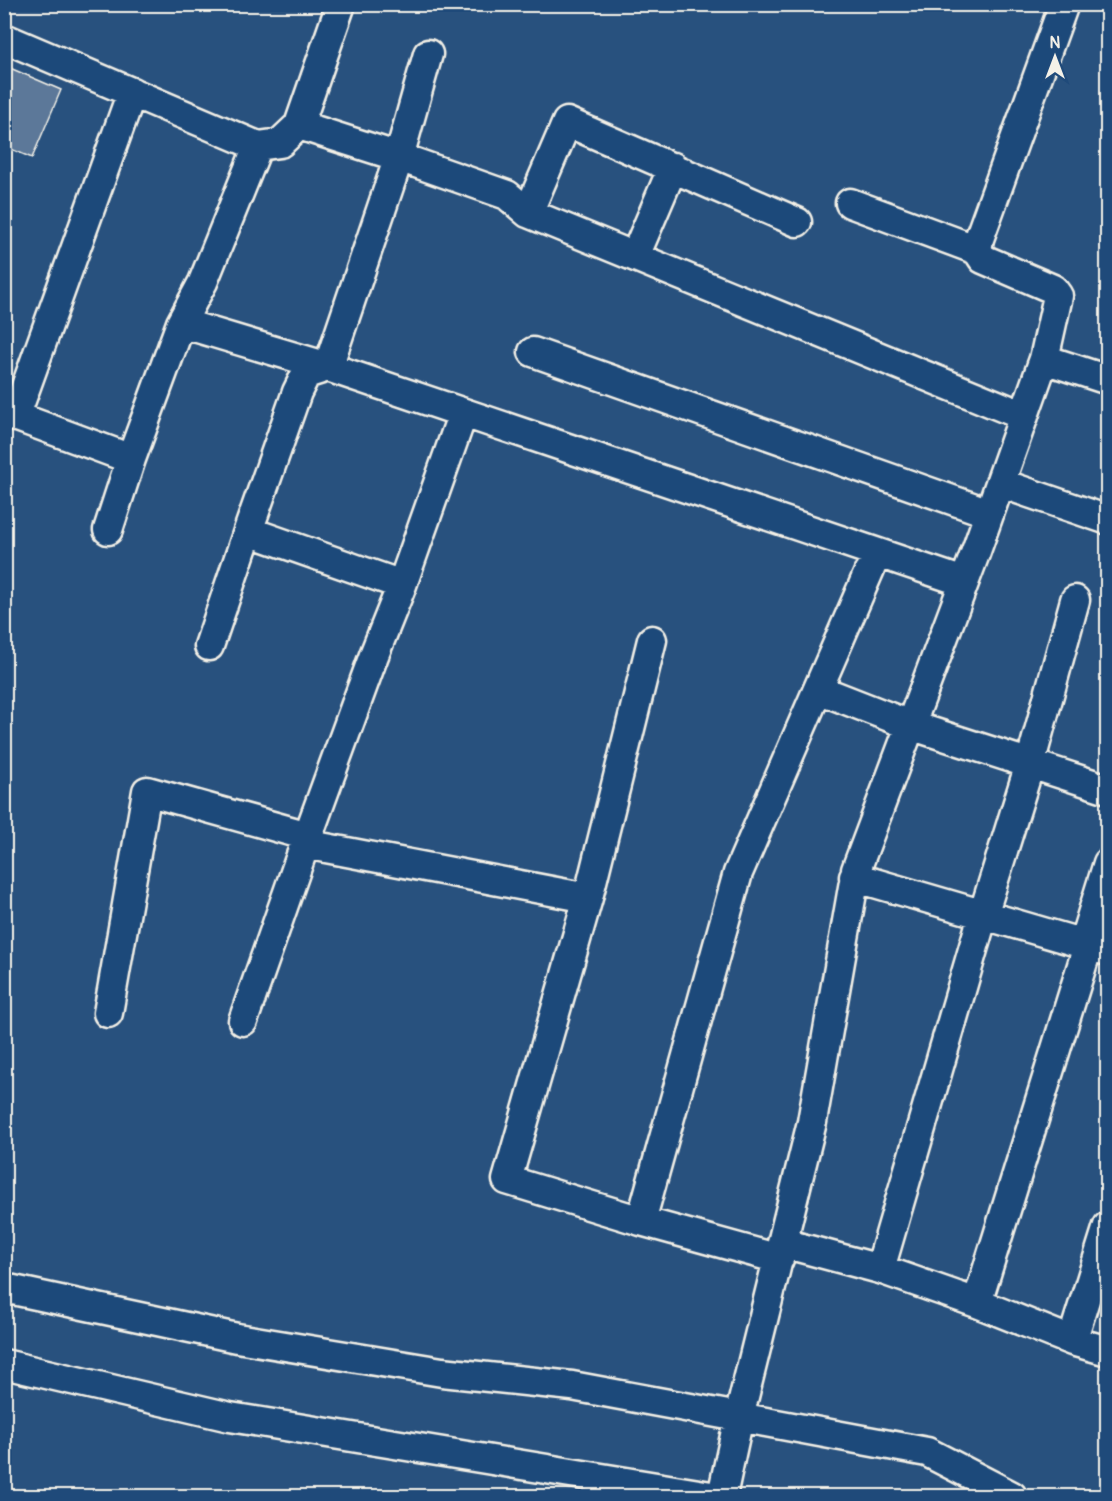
<svg xmlns="http://www.w3.org/2000/svg" width="1112" height="1501" font-family="Pangolin,sans-serif">
<rect width="100%" height="100%" fill="#28517e"/>
<filter id="ink" filterUnits="userSpaceOnUse"><feTurbulence type="fractalNoise" baseFrequency=".0167" numOctaves="2"/><feDisplacementMap in="SourceGraphic" scale="12" xChannelSelector="R" yChannelSelector="G"/><feConvolveMatrix kernelMatrix="1 2 1 2 8 2 1 2 1" color-interpolation-filters="sRGB"/></filter>
<g filter="url(#ink)">
<path fill="#5b7899" stroke="#f4f1e8" stroke-width="1.5" d="M10,68L61,90L32,158L4,146V80Z"/>
<g fill="none" stroke-linecap="round" stroke-linejoin="round">
<g stroke="#f4f1e8" stroke-width="33">
<path id="minor" d="M341,4L299,125L399,157L507,195L528,213
M4,38L258,146
M850,203L977,250
M797,222L567,122L528,213L1024,416
M635,256L673,167
M181,323L328,367L964,582
M533,352L989,513
M1044,359L1058,296L1053,289L983,259L977,250L979,239L1064,4
M4,412L131,459
M15,417L132,92
M1000,483L1108,520
M108,530L131,459L181,323L203,282L258,146L280,143L299,125
M248,531L402,585L374,655L305,844L588,898
M402,585L463,413
M652,640L588,898L507,1180L641,1221L779,1259
M209,646L248,531L297,392L306,374L328,367L399,157L428,54
M818,689L910,725L1108,789
M854,877L1108,951
M1083,944L1108,863
M108,1013L147,791L308,836
M243,1021L305,844
M641,1221L738,873L877,553
M783,1243L880,1269L977,1303L1072,1341L1108,1351
M880,1269L983,915L1030,764L1075,600
M4,1288L237,1338L442,1372L572,1386L927,1452L1012,1496
M977,1303L1088,946
M1072,1341L1108,1226
M4,1364L230,1417L711,1496
M722,1496L739,1417L812,1122L856,870L976,551L1044,359L1108,380"/>
</g>
<use href="#minor" stroke="#1f4a7a" stroke-width="28"/>
</g>
</g>
<rect width="1112" height="1501" fill="none" stroke="#1f4a7a" stroke-width="24"/>
<rect x="12" y="12" width="1088" height="1477" fill="none" stroke="#f4f1e8" stroke-width="2" filter="url(#ink)"/>
<g transform="translate(1055 57)" stroke="#1f4a7a" stroke-width="4.5" paint-order="stroke">
<path d="M0-4.5L10 22L0 15L-10 22Z" fill="#f4f1e8"/>
<text y="-9" font-size="16" font-weight="bold" text-anchor="middle" fill="#f4f1e8">N</text>
</g>
</svg>
